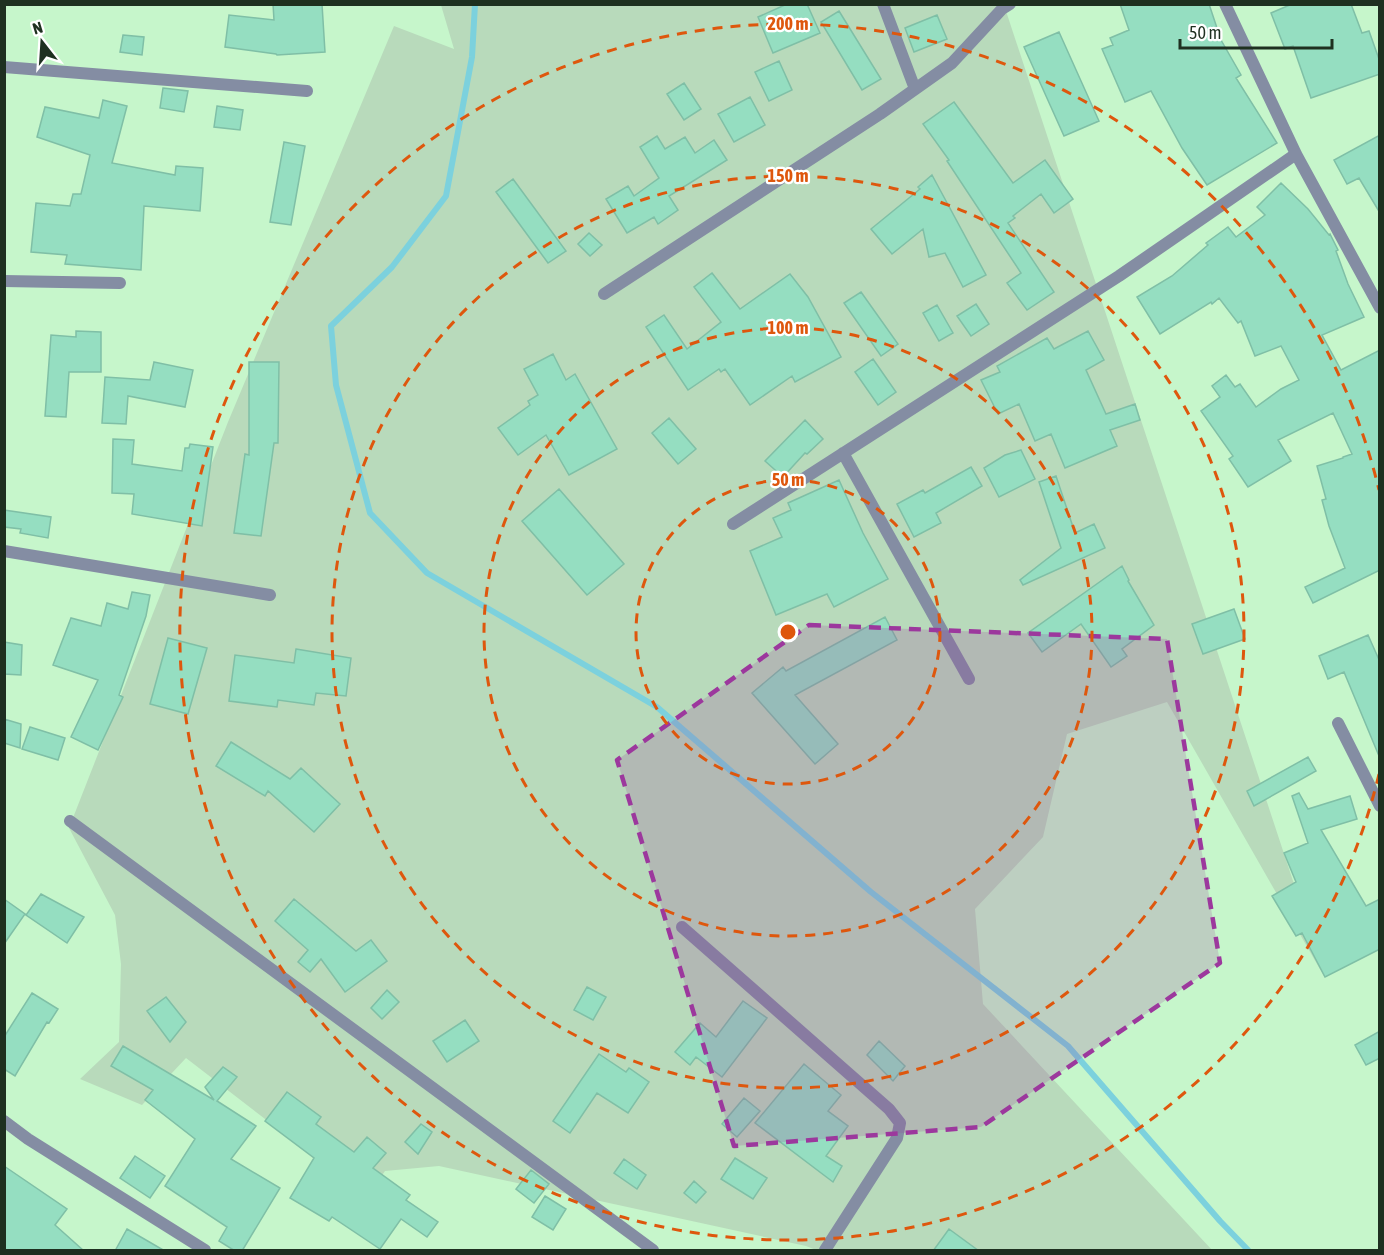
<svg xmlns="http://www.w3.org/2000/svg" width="1384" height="1255" font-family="'Asap Condensed',sans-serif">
<rect width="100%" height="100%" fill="#c6f6cb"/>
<path fill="#b8dabb" d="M441,5H1004L1325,978L1167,702L1067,734L1043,837L975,909L983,1004L1212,1250H816L806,1246L439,1166L385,1171L371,1191L295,1142L186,1058L142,1105L80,1079L119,1042L121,964L115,915L69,828L228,422L394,26L454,49Z"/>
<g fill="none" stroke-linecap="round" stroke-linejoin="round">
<path stroke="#7cd1dd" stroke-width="6" d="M475,4L472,57L446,196L392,267L331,326L336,385L370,513L427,573L657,707L871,892L1068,1046L1220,1221L1248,1250"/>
</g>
<path fill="#95dec1" stroke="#7fbfa6" stroke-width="1.5" d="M273,4H322L325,52L277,55L276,54L225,47L229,15L274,20Z
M787,4H807L820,33L773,53L758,17Z
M1120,4H1209L1221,40L1241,75L1236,78L1277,143L1207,185L1182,148L1151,91L1125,102L1102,49L1113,45L1110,38L1129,30Z
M1292,4H1351L1362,33L1369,31L1380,62V74L1311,98L1293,46L1285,49L1271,13Z
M839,11L881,79L862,90L821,22Z
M937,15L947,39L914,52L905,28Z
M1059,32L1099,121L1064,136L1024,47Z
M123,35L144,37L142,55L120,52Z
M779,61L792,90L769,101L755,72Z
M684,83L701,109L684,120L667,94Z
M163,88L188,91L184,112L160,108Z
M750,97L765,125L734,142L718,114Z
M103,100L127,106L112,163L175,175L176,166L203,168L200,211L144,206L141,270L65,264L67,255L31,252L36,203L70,206L73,194H81L90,155L37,137L45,107L99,118Z
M954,102L1013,183L1045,160L1073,199L1054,213L1041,194L1013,216L1015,218L1008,223L1054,292L1027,310L1007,283L1021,273L947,161L949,160L923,124Z
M217,106L243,110L240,130L214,127Z
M1380,135V213L1359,178L1347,184L1334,160Z
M657,136L665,149L685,137L695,153L714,140L727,160L669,196L678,210L658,224L654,217L627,233L606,199L628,186L634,196L659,178L640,147Z
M284,142L305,146L291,225L270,222Z
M932,175L986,275L963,287L945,253L929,257L923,229L892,254L871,229L920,189L918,187Z
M513,179L566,251L548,263L496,192Z
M1281,183L1308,209L1329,235L1330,234L1338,250L1336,251L1348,284L1364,317L1322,335L1341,370L1380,350V570L1313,603L1305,587L1345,568L1329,526L1322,500L1326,499L1317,466L1343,458V457L1352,454L1333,413L1278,440L1291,461L1248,487L1229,459L1233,456L1201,411L1220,397L1212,386L1226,375L1235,387L1240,384L1256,407L1281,389L1299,380L1281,346L1255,356L1241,321L1238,323L1219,298L1212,304L1211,302L1160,334L1137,297L1172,276L1208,245L1206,243L1228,227L1236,237L1265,215L1257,207Z
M589,233L602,245L590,256L578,244Z
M712,273L740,309L790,274L808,297L841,357L795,382L792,376L750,405L725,369L721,372L719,369L688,390L646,327L664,315L687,349L721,322L694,287Z
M861,292L898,344L881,356L844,303Z
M976,304L989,324L971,336L957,316Z
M937,305L953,333L939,341L923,313Z
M76,331L101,332V372H69L66,417L45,416L51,335L76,337Z
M1088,331L1104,360L1086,370L1106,414L1135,404L1140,420L1110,430L1117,446L1065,468L1051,434L1035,441L1019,404L998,414L981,380L1000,372L997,366L1047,338L1054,349Z
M553,354L566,380L575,374L617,449L569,475L546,435L518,455L498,428L530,405L528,401L538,395L524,369Z
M873,359L896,392L878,405L855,372Z
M154,362L193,370L185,407L128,396L126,424L102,423L105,377L150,380Z
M249,362H279L278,443H274L261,536L234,533L245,454L249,455Z
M669,418L696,449L678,464L652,433Z
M805,420L823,439L807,454L805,453L783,477L765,461Z
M113,439L134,440L132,464L182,471L185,448H189L190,444L213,447L202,526L132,514L134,494L112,493Z
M1021,450L1035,479L999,497L984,468L1005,455Z
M971,467L982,486L936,513L941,523L914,537L897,504L923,490L925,493Z
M1056,476L1075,533L1094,524L1105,548L1023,585L1020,580L1061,548L1039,482Z
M839,480L863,533L888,579L834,607L827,594L776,615L750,551L782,537L773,518L791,510L788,503Z
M559,489L624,564L587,595L522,521Z
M4,510L51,517L48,538L20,533L21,529L4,527Z
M1122,566L1129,580L1128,581L1154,625L1122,649L1127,656L1111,667L1081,624L1042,652L1028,633Z
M132,592L150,595L146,616L119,695L123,697L98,750L71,737L98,680L53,665L71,618L101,626L107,603L128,609Z
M1234,609L1245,639L1203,654L1192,624Z
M885,617L897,640L795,695L838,744L815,764L752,693L783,667L786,671Z
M1368,635L1380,662L1379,756L1344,672L1328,679L1319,656Z
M168,638L207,648L188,714L150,704Z
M4,642L22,645L21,675L4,674Z
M296,649L351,658L346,696L316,693L314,705L278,700L277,707L229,701L235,655L294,663Z
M4,719L21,724L20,748L4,743Z
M30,727L65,738L58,760L22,749Z
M231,742L290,779L301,768L340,804L314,832L268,791L265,796L216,766Z
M1308,757L1316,771L1254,806L1247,791Z
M1299,793L1308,809L1350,796L1357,819L1321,830L1366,906L1380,899V949L1325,977L1302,933L1296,936L1272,896L1296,882L1284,853L1308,843L1292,796Z
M41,894L84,917L67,943L26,915Z
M4,899L25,914L4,944Z
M294,899L356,951L371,940L387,961L345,992L321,959L310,972L298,962L308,950L275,921Z
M587,987L606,997L593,1020L574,1010Z
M387,990L399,1002L382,1019L371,1008Z
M32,993L58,1009L49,1023L47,1022L15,1076L4,1069V1037Z
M166,997L186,1022L170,1042L147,1011Z
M743,1001L767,1018L722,1077L696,1057L690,1065L675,1052L700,1023L716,1037Z
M465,1020L479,1041L447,1062L433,1041Z
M1380,1031V1058L1366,1065L1355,1045Z
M879,1041L905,1066L893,1081L867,1055Z
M123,1046L214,1100L205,1087L223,1067L237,1077L217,1101L256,1126L231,1159L280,1188L242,1251H235L219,1241L227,1227L165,1186L195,1139L145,1100L153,1090L111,1066Z
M599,1054L626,1072L629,1068L649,1082L628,1113L597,1093L570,1133L553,1121Z
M804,1064L841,1095L828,1111L848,1126L826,1156L842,1166L833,1182L755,1123Z
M287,1092L321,1117L316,1124L354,1152L367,1137L386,1153L373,1168L410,1195L406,1200L438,1222L427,1237L401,1219L380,1249L332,1217L329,1221L290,1198L314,1158L265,1121Z
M744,1098L760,1111L737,1137L722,1124Z
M421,1124L432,1132L418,1154L405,1142Z
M135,1156L165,1176L150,1198L120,1178Z
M735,1158L767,1178L753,1199L721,1179Z
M624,1159L646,1175L637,1189L614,1173Z
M4,1166L67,1209L55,1225L84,1251H4Z
M531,1170L549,1184L534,1203L516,1189Z
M694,1181L706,1192L696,1203L684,1193Z
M545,1196L566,1209L553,1230L532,1217Z
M127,1229L165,1251H115Z
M949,1229L979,1251H933Z"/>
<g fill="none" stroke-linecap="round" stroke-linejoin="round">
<path stroke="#848da3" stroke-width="12" d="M883,4L915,89
M1225,4L1296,154L1380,308
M4,67L307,91
M4,281L120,283
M604,294L880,114L952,63L1002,9L1010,4
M843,453L969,679
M733,524L1119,276L1296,154
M4,551L270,595
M1338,723L1380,806
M70,821L653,1250
M682,927L889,1109L900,1123L897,1138L825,1250
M4,1121L28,1139L205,1250"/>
</g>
<path fill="#9c389d" fill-opacity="0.2" stroke="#9c389d" stroke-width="4.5" stroke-dasharray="12 8" stroke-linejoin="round" d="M809,625L1167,639L1220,963L981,1127L734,1146L617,760Z"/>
<g fill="none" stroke="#de570d" stroke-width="3" stroke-dasharray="10 8">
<circle cx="788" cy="632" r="152"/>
<circle cx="788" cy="632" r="304"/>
<circle cx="788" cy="632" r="456"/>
<path d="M1379 774A608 608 0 1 1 1379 490"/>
</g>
<circle cx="788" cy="632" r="9" fill="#de570d" stroke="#fff" stroke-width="3"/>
<g font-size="18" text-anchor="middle" font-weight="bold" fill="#de570d" stroke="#fff" stroke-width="4.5" stroke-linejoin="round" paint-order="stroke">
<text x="788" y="30">200 m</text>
<text x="788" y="182">150 m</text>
<text x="788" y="334">100 m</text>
<text x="788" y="486">50 m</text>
</g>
<rect width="1384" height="1255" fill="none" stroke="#1e3020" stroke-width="12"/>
<g transform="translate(42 42) rotate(343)" stroke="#ffffff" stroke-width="4.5" paint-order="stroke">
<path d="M0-4.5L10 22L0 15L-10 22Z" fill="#1e3020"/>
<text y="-9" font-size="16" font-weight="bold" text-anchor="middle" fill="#1e3020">N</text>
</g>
<path d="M1180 39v9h152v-9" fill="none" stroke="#1e3020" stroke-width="3"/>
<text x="1189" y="39" font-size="18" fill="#1e3020" stroke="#ffffff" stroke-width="4.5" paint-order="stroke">50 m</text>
</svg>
